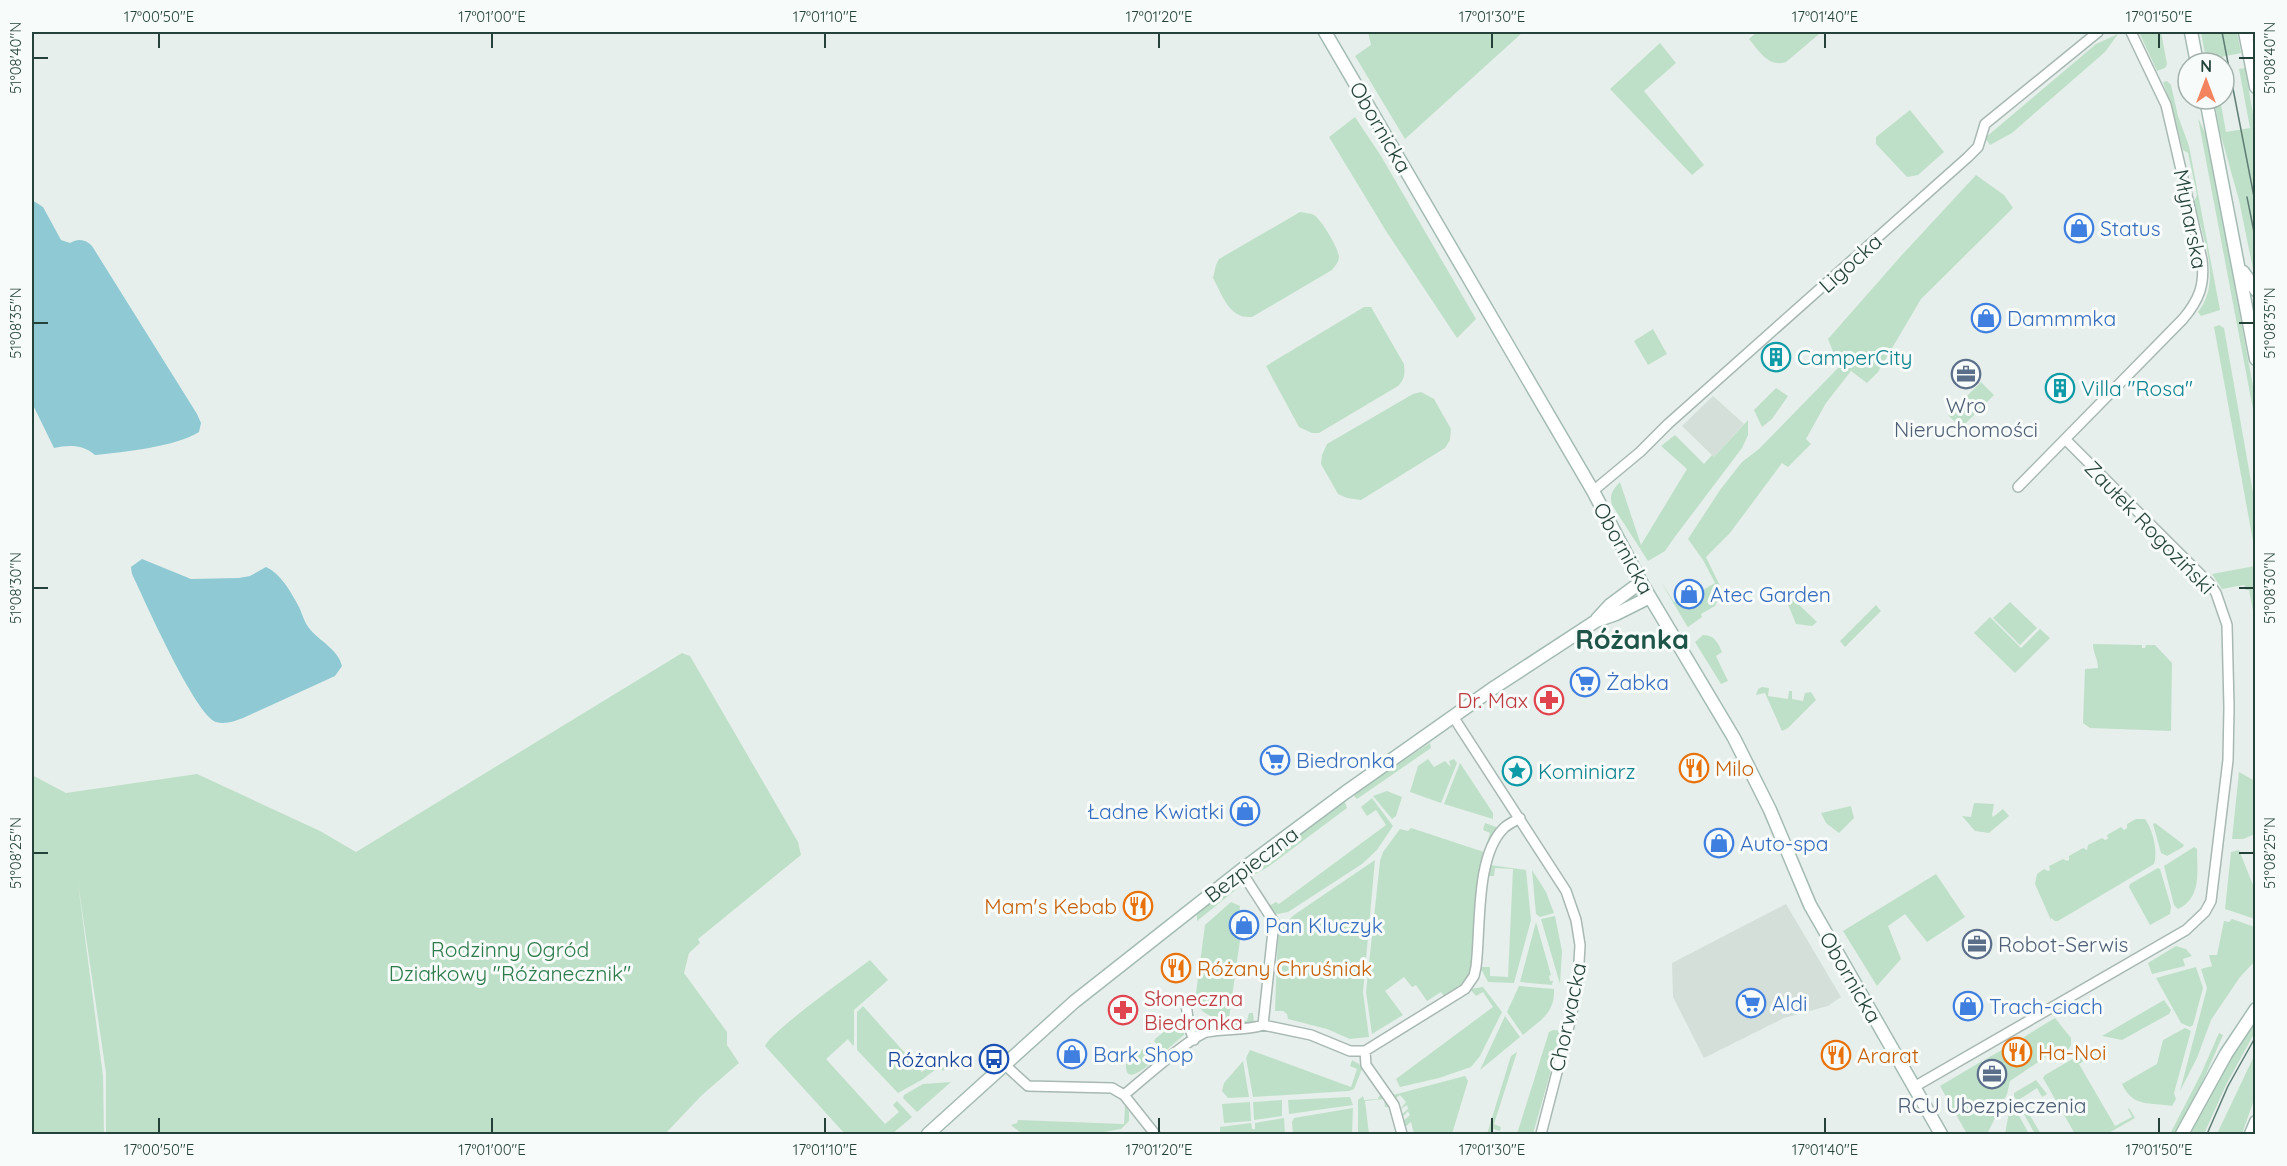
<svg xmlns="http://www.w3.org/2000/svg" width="2287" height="1166" font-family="Quicksand,sans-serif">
<rect width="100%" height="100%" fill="#e6efeb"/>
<path fill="#d4dfda" d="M1713,396L1744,424L1714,457L1682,426Z
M1786,904L1841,997L1828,1006L1784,1018L1704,1058L1673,997L1672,963Z"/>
<path fill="#bfe0c8" d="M1368,32H1523L1405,139L1355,56L1371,45Z
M1757,32H1820L1818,35L1786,62C1769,68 1759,51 1749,39Z
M2139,32H2161L2167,64L2165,68L2157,71Z
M2201,32H2237L2241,53L2206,60Z
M2118,34L2105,52L2012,133L1990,145L1985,138L2096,44Z
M1660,43L1676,63L1644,91L1704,165L1692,175L1610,89Z
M2245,68L2255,125V279L2239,200L2220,132L2214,99H2220L2226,132L2250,128L2239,69Z
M2167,81L2171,85L2178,116L2189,146L2220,310L2201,316L2198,312C2223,281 2202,236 2194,201L2197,195L2188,153L2183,150L2174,115L2163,82Z
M1910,110L1944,152L1918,175L1907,177L1876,144V137Z
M1355,117L1381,156L1476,319L1457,338L1386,231L1329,137Z
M2198,118L2207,137L2255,397V420Z
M1976,175L2004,195L2013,208L1921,299L1878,372L1867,383L1851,371L1826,403L1806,439L1811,444L1788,467L1782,463L1730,533L1706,557L1722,590L1715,606L1701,614L1702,617L1688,627L1687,626L1660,580L1674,602L1681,598L1685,604L1703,594L1701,591L1715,583L1703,560L1688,539L1720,490L1742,462L1759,449L1839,367L1828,339L1901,256Z
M1300,212C1305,213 1310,213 1314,215C1321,219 1339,249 1339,257C1339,262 1335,266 1332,270L1252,317C1229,319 1223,296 1213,278L1216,265L1219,259Z
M1364,307H1371L1404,364C1405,374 1405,379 1398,386L1319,433H1312L1299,427L1266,366Z
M2219,325L2224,328L2255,504V552L2214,327Z
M1653,329L1667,354L1648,365L1634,341Z
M1981,382L1994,395L1961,428L1948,415Z
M1776,388L1788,396L1772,419L1762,427L1754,410Z
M1421,392L1434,399L1451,429L1450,440L1445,448L1361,500L1347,498L1338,494L1321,464L1322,455L1327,444L1413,394Z
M1748,420V435L1742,448L1674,538L1665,551L1648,561L1612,505C1609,495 1613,489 1620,482L1641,545L1687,469L1661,446L1675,435L1704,464L1712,455L1714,457Z
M2255,566H2256L2255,621L2249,590H2246L2244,585L2222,589L2212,574Z
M1792,598L1817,622L1812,626L1796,624L1787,602Z
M2010,602L2037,628L2020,645L1993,618Z
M1876,605L1881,611L1845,647L1840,641Z
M1990,617L2021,648L2040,629L2050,638L2015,673L1974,633Z
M1703,635C1715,635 1718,643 1722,652L1716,656L1728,681L1721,684L1695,642Z
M2093,644L2142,645V648H2145L2146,645H2155L2172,663L2171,731L2090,728L2083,723L2085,669L2098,668C2098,659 2093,653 2093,644Z
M682,653L690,656L798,842L801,855L698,939L700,943L689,953L684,973L727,1032V1045L739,1063L702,1095L665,1134H106V1073L78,883L103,1076L104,1134H32V775L66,793L197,774L320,831L356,852Z
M1762,687L1769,688L1768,696L1788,699L1789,691H1792V699L1803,701L1805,693L1811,692L1816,700L1788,728L1782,731L1765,693L1756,695L1758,689Z
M1430,743L1431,748L1357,799L1352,794Z
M1428,759L1434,767L1445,761L1451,767L1449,761L1454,759L1457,763L1441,803L1410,792L1418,766Z
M1460,763L1493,813V819L1444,804Z
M2239,772L2255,781V834L2243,839H2232Z
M1387,791L1402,797L1396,816L1392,819L1373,796Z
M1372,798L1393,826L1377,850L1362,864L1288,912L1272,915L1269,906L1276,902L1279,904L1386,825L1376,810L1367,816L1361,807Z
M1344,800L1347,808L1268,867L1252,876L1255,867Z
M1974,803L1994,804L1992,815L1993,817L2003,809L2009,816L1989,833L1975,831L1962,816L1971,817Z
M1851,806L1854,818L1839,833L1826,823L1821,813Z
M2136,819H2145C2153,830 2158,851 2154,864L2058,921H2055L2051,918V920L2035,884L2037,874L2044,869L2048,871L2050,870L2049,866L2063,859L2067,861L2069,860V856L2083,848L2087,850L2088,845L2102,838L2105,840L2108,839L2107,835L2121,827L2124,830L2127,828V824Z
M1485,823L1496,827L1497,829L1481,868L1478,882L1472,968C1465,982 1457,990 1446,999L1441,992L1427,1001L1416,985L1412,987L1404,977L1385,991L1403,1015L1372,1034L1366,992L1380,861L1383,852L1400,829L1408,831L1411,828L1484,852L1490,833L1483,830Z
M2155,823L2184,845L2183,847L2167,856L2161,853L2153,824Z
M2194,847L2197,849C2197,871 2202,898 2178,909L2174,905L2164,866Z
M2239,850L2255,890V919L2225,909L2231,852Z
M1375,860L1363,992L1369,1037L1350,1039L1327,1029L1288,1019L1287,1014L1283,1011H1275L1278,930L1294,915Z
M1490,865L1526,870L1531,920L1514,983L1488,982L1480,967H1490V976L1508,977L1513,869L1495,868L1494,876H1487Z
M2158,868L2160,869L2171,906L2170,914L2150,925L2129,887L2130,884Z
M1532,870L1546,892L1554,913L1540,917L1536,914Z
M1936,874L1965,917L1927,942L1905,914L1888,926L1901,959L1877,986L1843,931Z
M1241,879L1244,883L1197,921V914L1237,880Z
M1231,902L1240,906L1238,925L1242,926L1229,1018L1247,1021L1249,1013H1253L1254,1022C1238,1029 1201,1018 1195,1001L1205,925Z
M1555,916L1562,951L1560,984L1541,919Z
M2232,919L2255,927V961L2240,977L2211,1020L2197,1058L2180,1091L2207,988L2201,969L2212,966L2209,955H2217L2224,921L2229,922Z
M1536,922L1551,975L1549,976L1550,981H1553L1552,985L1520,982Z
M2176,946L2186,949L2192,956L2183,959L2185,966L2152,974L2148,963Z
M870,960L888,980L854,1010V1044L853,1046L848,1039L826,1059L885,1124L899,1112L893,1105L897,1101L912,1117L892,1134H845L765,1046C770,1032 853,973 870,960Z
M2196,967L2203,988L2193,1025L2190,1027L2181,1023L2156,978Z
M1519,986L1554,989C1555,1014 1540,1020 1523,1035L1507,1012Z
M1483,987L1502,1012L1480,1056L1471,1067L1439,1078L1400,1087L1396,1079L1493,1007L1483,992L1476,996L1470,989Z
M2164,1000L2171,1010L2169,1014L2122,1040L2102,1036Z
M863,1006L922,1072L937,1059L945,1068L943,1071L939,1067L923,1079L898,1093L857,1050V1012Z
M1505,1016L1520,1037L1480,1070Z
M1181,1018L1185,1027L1184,1035L1164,1052L1154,1041L1155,1039Z
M2055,1018L2071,1038V1045L2068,1050L2062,1046L2010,1081L2007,1094L1987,1134H1967L1940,1086L1982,1061L1987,1071L1984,1073L1992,1081L2002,1075L2000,1072L1997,1073L1994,1067L1990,1070L1984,1060L2002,1050L2011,1066L2032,1054L2024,1037Z
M2255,1020V1032L2226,1085L2204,1134H2188L2239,1045Z
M2185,1028L2191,1031L2174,1093L2176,1099L2172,1106C2150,1102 2133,1108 2122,1084L2157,1064L2163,1040Z
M1553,1030L1562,1031L1533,1134H1517L1549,1032Z
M2219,1033L2223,1035L2202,1083L2175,1134H2170L2201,1074Z
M1150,1043L1161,1054C1155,1059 1124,1091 1126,1064Z
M2093,1047L2103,1062L2101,1063L2096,1054L2079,1064L2115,1126L2132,1117L2128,1109L2129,1108L2135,1118L2107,1134H2075L2043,1078L2045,1075Z
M1250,1050L1351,1087L1357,1069L1350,1066L1352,1060L1359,1064L1362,1069L1354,1089L1349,1091L1253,1097L1246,1058Z
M1517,1052L1494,1124L1501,1127L1500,1131L1493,1129L1491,1134H1487L1511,1056Z
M2255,1054V1097L2242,1134H2217Z
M1243,1061L1249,1097L1228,1098L1222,1091L1224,1083Z
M1465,1076L1468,1081L1452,1134H1414L1411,1122L1404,1128L1403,1121L1410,1115L1408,1111L1402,1118L1401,1115L1408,1109L1407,1105L1400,1110L1406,1102L1400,1095L1395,1099L1393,1095Z
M2036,1080L2047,1094L2042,1097L2037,1088L2020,1099L2041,1134H2035L2014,1096V1093Z
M951,1082L917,1112L903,1098L904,1095L923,1084Z
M1384,1095L1390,1107H1385L1384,1099L1365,1101L1369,1134H1358V1100L1363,1096L1364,1100L1378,1099L1379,1096Z
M1350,1097L1353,1105L1289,1114L1288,1100Z
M1282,1100V1116L1254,1120L1253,1102Z
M2011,1101L2029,1134H2005Z
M1250,1102L1251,1121L1224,1123L1222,1104Z
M1125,1105L1129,1112V1121L1121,1129L1092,1134H1022L1011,1125L1017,1123L1018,1120L1124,1124Z
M1353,1108L1352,1134H1293L1292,1122L1294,1118Z
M1284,1118L1285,1134H1220V1127L1251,1123L1252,1129H1255V1123Z"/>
<path fill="#8ec9d4" d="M32,200L43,207L61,240L70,243C78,238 86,239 92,246L197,414L201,423L199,432C174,447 125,452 95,455C83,444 68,445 54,448L32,403Z
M142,559L191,579L239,578L250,576L266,567C281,574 291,592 299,607C302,613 304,622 309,628C319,641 338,649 342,666L335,676L243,718C234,721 226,725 216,722C195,715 144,599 132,574L131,567Z"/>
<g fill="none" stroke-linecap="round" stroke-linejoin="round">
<g stroke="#a8b8b2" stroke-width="12">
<path id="street" d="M2246,36L2256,34
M2018,487L2183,319C2199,300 2205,285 2202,260L2166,105L2131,32
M1593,491L1640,452L1668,424L1968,157L1978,147L1985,124L2098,32
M1454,718L1566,891L1576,920L1580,945L1578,979L1571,1018L1541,1134
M1186,1003L1189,1027L1194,1040
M1263,1025L1311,1035L1350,1051H1365
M1005,1065L1028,1086L1112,1088L1124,1095
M1914,1087L2186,930L2205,912L2211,901L2228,760L2229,707L2227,625L2216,593L2209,583L2065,439
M1155,1134L1124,1095C1140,1082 1191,1036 1207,1032C1226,1028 1245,1031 1263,1025L1274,922L1241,871
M1402,1134L1394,1105L1366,1065L1365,1051L1465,989L1474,976L1476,967C1481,928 1475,856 1504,828C1508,824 1515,821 1520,818"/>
</g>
<g stroke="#a4bbb3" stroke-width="15">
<path id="secondary" d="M1325,32L1593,491L1641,582L1734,738L1770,810L1810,905L1941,1134
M2191,32L2197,63
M2245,32L2256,87
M2206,99L2256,359
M2243,272L2256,290
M1597,619L1610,605L1641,582
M928,1134L1074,1002L1244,868L1346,792L1495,687L1596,621L1616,614L1650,597
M2182,1134L2226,1054L2256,1009
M2251,1134L2256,1122"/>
</g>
<use href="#street" stroke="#fff" stroke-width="9"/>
<use href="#secondary" stroke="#fff" stroke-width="12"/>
<path stroke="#5f7d75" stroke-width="1.5" d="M2222,32L2256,207
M2247,197L2256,242
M2207,1134L2228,1086L2256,1036"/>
</g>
<path fill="none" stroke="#24423a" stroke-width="2" d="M159,33V48M492,33V48M825,33V48M1159,33V48M1492,33V48M1825,33V48M2159,33V48M33,58H48M2239,58H2254M33,323H48M2239,323H2254M33,588H48M2239,588H2254M33,853H48M2239,853H2254M159,1118V1133M492,1118V1133M825,1118V1133M1159,1118V1133M1492,1118V1133M1825,1118V1133M2159,1118V1133"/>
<defs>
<g id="shop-ring" transform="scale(1.5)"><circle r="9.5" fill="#f7fbf9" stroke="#3f7fe0" stroke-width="1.5"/><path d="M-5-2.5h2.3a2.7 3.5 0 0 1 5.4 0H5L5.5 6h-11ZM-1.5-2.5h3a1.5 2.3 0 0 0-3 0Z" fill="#3f7fe0"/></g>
<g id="building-ring" transform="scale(1.5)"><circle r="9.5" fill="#f7fbf9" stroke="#0f9aa8" stroke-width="1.5"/><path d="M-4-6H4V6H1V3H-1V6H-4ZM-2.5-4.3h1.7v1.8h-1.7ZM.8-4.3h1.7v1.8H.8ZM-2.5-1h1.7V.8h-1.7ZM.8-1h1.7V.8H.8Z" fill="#0f9aa8"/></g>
<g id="office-ring" transform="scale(1.5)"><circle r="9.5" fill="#f7fbf9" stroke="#5c6f8a" stroke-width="1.5"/><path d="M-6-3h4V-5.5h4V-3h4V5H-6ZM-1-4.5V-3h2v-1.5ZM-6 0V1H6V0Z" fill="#5c6f8a"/></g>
<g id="supermarket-ring" transform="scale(1.5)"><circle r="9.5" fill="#f7fbf9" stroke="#3f7fe0" stroke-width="1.5"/><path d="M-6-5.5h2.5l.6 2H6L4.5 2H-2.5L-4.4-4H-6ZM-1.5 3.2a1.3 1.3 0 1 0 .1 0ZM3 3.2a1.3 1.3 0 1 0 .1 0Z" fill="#3f7fe0"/></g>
<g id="pharmacy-ring" transform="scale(1.5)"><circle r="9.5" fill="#f7fbf9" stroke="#e0444e" stroke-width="1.5"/><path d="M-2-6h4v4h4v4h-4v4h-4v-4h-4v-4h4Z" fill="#e0444e"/></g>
<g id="restaurant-ring" transform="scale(1.5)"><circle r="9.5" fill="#f7fbf9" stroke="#e8710a" stroke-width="1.5"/><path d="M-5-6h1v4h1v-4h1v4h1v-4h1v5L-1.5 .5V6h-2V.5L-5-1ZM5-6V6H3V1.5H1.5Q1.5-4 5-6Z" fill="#e8710a"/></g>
<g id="sight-ring" transform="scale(1.5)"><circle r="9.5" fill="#f7fbf9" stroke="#0f9aa8" stroke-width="1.5"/><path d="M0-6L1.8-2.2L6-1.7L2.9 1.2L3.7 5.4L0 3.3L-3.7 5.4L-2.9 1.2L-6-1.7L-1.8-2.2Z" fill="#0f9aa8"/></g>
<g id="bus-ring" transform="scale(1.5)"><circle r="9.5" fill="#f7fbf9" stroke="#1a4fb4" stroke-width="1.5"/><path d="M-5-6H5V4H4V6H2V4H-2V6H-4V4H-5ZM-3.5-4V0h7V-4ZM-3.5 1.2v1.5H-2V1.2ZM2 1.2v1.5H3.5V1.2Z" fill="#1a4fb4"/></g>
</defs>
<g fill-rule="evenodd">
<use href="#shop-ring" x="2079" y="228"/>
<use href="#shop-ring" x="1986" y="318"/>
<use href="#building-ring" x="1776" y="357"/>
<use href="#office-ring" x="1966" y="374"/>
<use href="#building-ring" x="2060" y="388"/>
<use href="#shop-ring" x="1689" y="594"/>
<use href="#supermarket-ring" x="1585" y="682"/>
<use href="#pharmacy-ring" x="1549" y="700"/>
<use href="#supermarket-ring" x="1275" y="760"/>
<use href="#restaurant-ring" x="1694" y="768"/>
<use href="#sight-ring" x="1517" y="771"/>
<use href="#shop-ring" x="1245" y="811"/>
<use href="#shop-ring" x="1719" y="843"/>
<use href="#restaurant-ring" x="1138" y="906"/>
<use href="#shop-ring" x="1244" y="925"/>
<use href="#office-ring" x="1977" y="944"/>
<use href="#restaurant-ring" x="1176" y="968"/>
<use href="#supermarket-ring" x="1751" y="1003"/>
<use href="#shop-ring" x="1968" y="1006"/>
<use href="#pharmacy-ring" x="1123" y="1010"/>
<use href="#restaurant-ring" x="2017" y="1052"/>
<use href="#shop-ring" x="1072" y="1054"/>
<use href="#restaurant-ring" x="1836" y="1055"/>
<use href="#bus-ring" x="994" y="1059"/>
<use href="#office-ring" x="1992" y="1074"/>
</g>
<g text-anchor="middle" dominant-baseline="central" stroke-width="6" stroke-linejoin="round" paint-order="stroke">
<g font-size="21" fill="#24423a" stroke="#f7fbf9">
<text transform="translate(1381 127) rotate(60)">Obornicka</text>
<text transform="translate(2191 219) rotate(79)">Młynarska</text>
<text transform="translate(1850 263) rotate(-42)">Ligocka</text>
<text transform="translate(2150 527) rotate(46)">Zaułek Rogoziński</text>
<text transform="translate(1624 548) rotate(61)">Obornicka</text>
<text transform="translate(1251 864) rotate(-37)">Bezpieczna</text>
<text transform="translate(1851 977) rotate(60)">Obornicka</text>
<text transform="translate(1567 1017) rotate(-78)">Chorwacka</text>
</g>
<g font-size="21" fill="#366cbe" stroke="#f7fbf9" text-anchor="start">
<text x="2100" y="228">Status</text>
<text x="2007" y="318">Dammmka</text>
<text x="1710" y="594">Atec Garden</text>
<text x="1606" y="682">Żabka</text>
<text x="1296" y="760">Biedronka</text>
<text x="1224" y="811" text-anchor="end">Ładne Kwiatki</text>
<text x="1740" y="843">Auto-spa</text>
<text x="1265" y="925">Pan Kluczyk</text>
<text x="1772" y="1003">Aldi</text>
<text x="1989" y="1006">Trach-ciach</text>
<text x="1093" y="1054">Bark Shop</text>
</g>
<g font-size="21" fill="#0d838f" stroke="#f7fbf9" text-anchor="start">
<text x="1797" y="357">CamperCity</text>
<text x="2081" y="388">Villa "Rosa"</text>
<text x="1538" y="771">Kominiarz</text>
</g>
<g font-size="21" fill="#4e5e75" stroke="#f7fbf9">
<text x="1966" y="405">Wro<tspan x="1966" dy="24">Nieruchomości</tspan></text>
<text x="1998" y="944" text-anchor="start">Robot-Serwis</text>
<text x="1992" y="1105">RCU Ubezpieczenia</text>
</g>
<g font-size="21" fill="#be3a42" stroke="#f7fbf9" text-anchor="end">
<text x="1528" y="700">Dr. Max</text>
<text x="1144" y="998" text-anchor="start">Słoneczna<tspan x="1144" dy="24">Biedronka</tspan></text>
</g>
<g font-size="21" fill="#c56008" stroke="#f7fbf9" text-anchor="start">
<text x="1715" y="768">Milo</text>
<text x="1117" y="906" text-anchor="end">Mam's Kebab</text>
<text x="1197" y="968">Różany Chruśniak</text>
<text x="2038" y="1052">Ha-Noi</text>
<text x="1857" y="1055">Ararat</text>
</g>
<g font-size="21" fill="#2d7a4b" stroke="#f7fbf9">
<text x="510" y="949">Rodzinny Ogród<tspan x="510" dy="24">Działkowy "Różanecznik"</tspan></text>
</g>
<g font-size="21" fill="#164399" stroke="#f7fbf9" text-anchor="end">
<text x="973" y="1059">Różanka</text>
</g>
<g font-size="27" font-weight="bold" fill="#1f5548" stroke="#f7fbf9">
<text x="1632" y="639">Różanka</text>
</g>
</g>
<rect width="2287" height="1166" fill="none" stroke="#f7fbf9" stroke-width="66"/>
<g transform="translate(2206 81)"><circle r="28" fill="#f7fbf9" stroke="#a3b1ad" stroke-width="1.5"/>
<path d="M0-4.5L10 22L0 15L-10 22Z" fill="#f4845f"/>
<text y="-9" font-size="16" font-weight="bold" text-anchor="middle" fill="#24423a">N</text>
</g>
<rect x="33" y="33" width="2221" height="1100" fill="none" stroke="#24423a" stroke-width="2"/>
<g font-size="15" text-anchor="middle" fill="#24423a">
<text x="159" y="22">17°00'50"E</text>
<text x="492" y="22">17°01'00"E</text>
<text x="825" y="22">17°01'10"E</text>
<text x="1159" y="22">17°01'20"E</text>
<text x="1492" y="22">17°01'30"E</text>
<text x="1825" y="22">17°01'40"E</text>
<text x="2159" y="22">17°01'50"E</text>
<text transform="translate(16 58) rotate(-90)" y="5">51°08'40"N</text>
<text transform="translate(2270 58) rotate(-90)" y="5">51°08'40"N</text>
<text transform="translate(16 323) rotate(-90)" y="5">51°08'35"N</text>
<text transform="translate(2270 323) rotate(-90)" y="5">51°08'35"N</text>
<text transform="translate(16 588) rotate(-90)" y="5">51°08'30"N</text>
<text transform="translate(2270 588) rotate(-90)" y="5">51°08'30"N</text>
<text transform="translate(16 853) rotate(-90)" y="5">51°08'25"N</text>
<text transform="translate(2270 853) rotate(-90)" y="5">51°08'25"N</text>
<text x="159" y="1155">17°00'50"E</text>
<text x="492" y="1155">17°01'00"E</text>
<text x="825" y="1155">17°01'10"E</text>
<text x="1159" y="1155">17°01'20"E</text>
<text x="1492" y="1155">17°01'30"E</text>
<text x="1825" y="1155">17°01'40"E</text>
<text x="2159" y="1155">17°01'50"E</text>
</g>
</svg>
